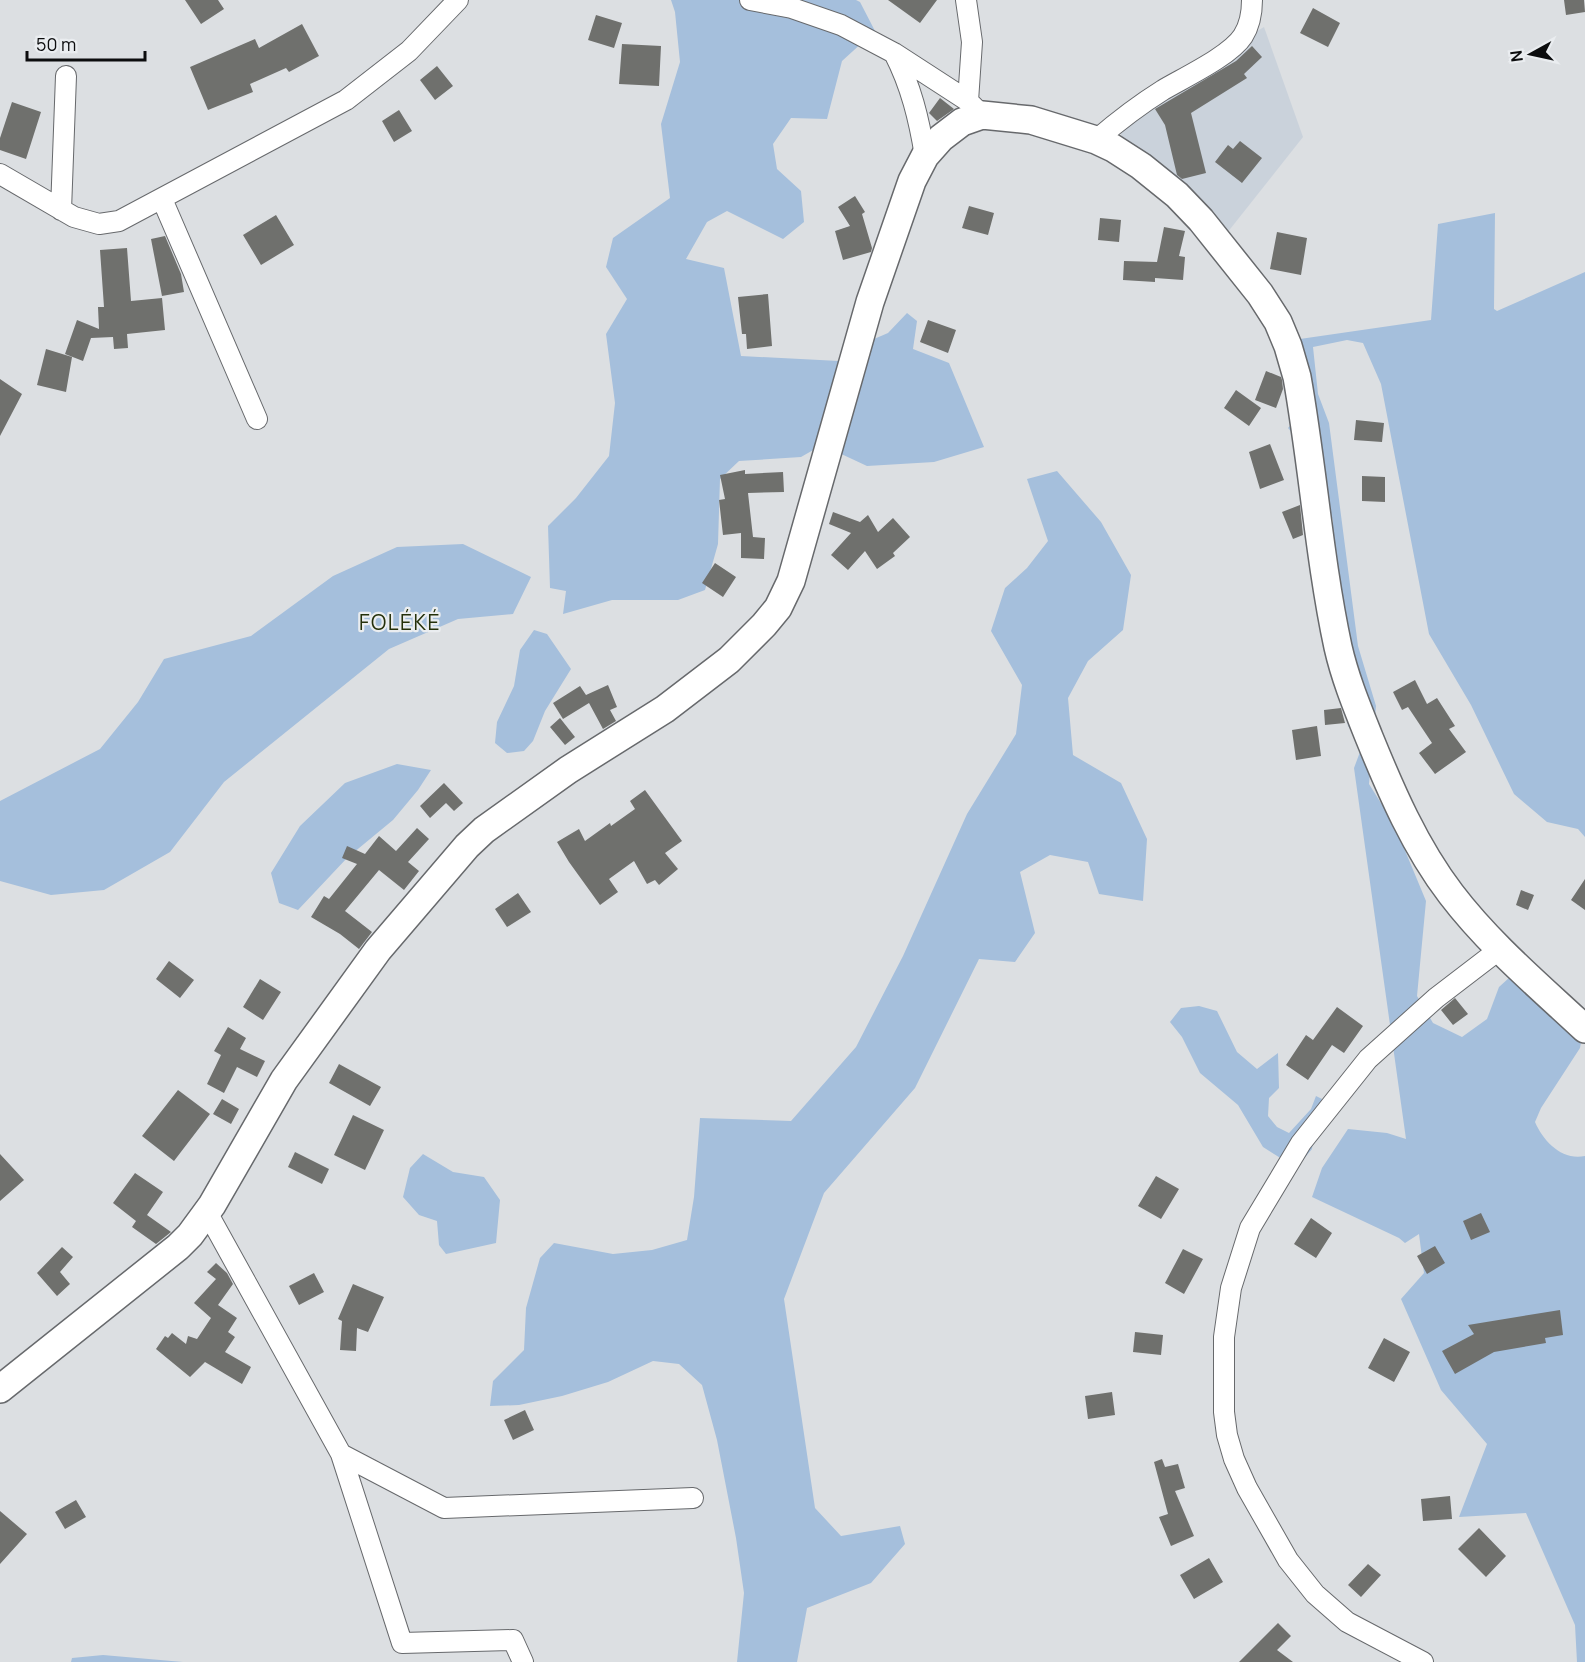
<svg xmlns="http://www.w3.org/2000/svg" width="1585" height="1662" font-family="Manrope,sans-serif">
<rect width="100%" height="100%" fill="#dcdfe2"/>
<path fill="#cad2db" d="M1264,27L1303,137L1227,233L1126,145L1119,130L1115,115Z"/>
<path fill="#a5bfdc" d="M671,0H856L860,2L875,31L842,61L827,119L791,118L773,144L777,169L801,191L804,222L783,239L727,211L707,222L686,259L724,268L741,356L839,361L867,342L888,333L907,313L917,321L913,349L949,363L984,447L934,462L867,466L822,445L801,457L739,461L720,479L718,544L705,590L678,600H612L563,614L566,591L550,588L548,526L576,498L609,456L615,403L606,334L627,299L606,267L613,238L670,198L661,124L680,62L675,12Z
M1495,213L1494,309L1497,311L1585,272V837L1578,829L1547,822L1514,794L1471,705L1429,634L1381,384L1363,343L1347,340L1313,347L1318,394L1329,423L1358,646L1376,706L1369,784L1394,824L1426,901L1417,996L1433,1023L1462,1037L1487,1019L1499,987L1510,977L1539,968L1570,1004L1583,1031L1580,1048L1541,1108L1535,1122C1543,1141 1562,1161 1585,1156V1662H1577L1575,1625L1526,1513L1459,1517L1487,1444L1441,1390L1401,1299L1424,1273L1419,1234L1405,1243L1399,1238L1312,1197L1322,1168L1348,1129L1387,1133L1406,1139L1354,768L1363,744L1348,726L1327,580L1333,521L1315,460L1288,428L1313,399L1293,340L1431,320L1438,224Z
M1057,471L1101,522L1131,575L1123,630L1088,661L1068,698L1073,755L1121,783L1147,839L1143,901L1099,894L1088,862L1050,855L1020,872L1035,933L1015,962L979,959L915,1088L824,1193L784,1299L815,1508L841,1536L900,1526L905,1544L871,1583L807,1608L797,1662H737L744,1593L736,1538L717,1440L702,1385L679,1364L653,1361L608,1382L562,1396L519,1405L490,1406L493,1381L524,1350L526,1308L540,1258L554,1243L613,1254L652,1250L687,1240L694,1197L700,1118L791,1121L856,1047L903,956L967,814L1016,734L1022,685L991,631L1005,588L1027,568L1048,541L1027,479Z
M463,544L531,577L513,614L458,619L389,649L224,782L170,852L104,890L51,895L0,881V801L100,749L138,702L164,659L251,636L333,576L397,547Z
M534,630L547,634L571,669L545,711L533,741L524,751L507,753L495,743L497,722L514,686L520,650Z
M397,764L431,770L418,790L393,820L347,858L298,910L279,903L271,873L300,826L345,783Z
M1199,1006L1217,1011L1237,1052L1257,1069L1278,1053L1279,1088L1269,1098L1268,1116L1277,1127L1289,1133L1311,1109L1316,1096L1324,1100L1315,1125L1312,1149L1302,1161L1282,1159L1263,1147L1238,1105L1200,1073L1182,1037L1170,1022L1181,1008Z
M423,1154L453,1172L484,1177L500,1200L496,1243L446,1254L439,1245L437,1221L419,1215L403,1197L410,1168Z
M103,1655L183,1662H71L72,1658Z"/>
<path fill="#6f706d" d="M185,0H218L224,9L201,24Z
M888,0H937L920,23Z
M1564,0H1584L1585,12L1566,15Z
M1313,8L1340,23L1328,47L1300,33Z
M596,15L622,23L614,48L588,40Z
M302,24L319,56L289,72L286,68L250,84L253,92L208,110L190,67L255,39L259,48Z
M622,44L661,46L659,86L619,84Z
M1252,46L1262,57L1244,74L1247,78L1191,113L1206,173L1182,179L1177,175L1165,125L1155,109L1236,61Z
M437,66L453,86L435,100L420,80Z
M940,98L954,109L937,121L929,113Z
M12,102L41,112L26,159L0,150V138Z
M399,110L412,131L394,142L382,121Z
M1240,141L1262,158L1242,183L1215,162L1228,145L1233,149Z
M855,196L865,212L862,214L872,248L871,252L843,260L835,231L850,226L838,207Z
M969,206L994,213L988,235L962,228Z
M276,215L294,245L261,265L243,235Z
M1100,218L1121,220L1119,242L1098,240Z
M1164,227L1185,231L1179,256L1185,257L1183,280L1155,278V282L1123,280L1124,261L1157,262Z
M1277,232L1307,238L1301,275L1270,269Z
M165,236L181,274L184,292L162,296L151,239Z
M127,248L131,301L162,298L165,330L127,334L128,348L114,349L113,337L91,338L83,361L65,354L77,320L99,329L98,307H104L100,250Z
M768,294L772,346L747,349L746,334H742L738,297Z
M928,320L956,330L948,353L920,342Z
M46,349L72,357L66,392L37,385Z
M1266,371L1281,377L1282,380L1283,389L1276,408L1255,400Z
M0,379L22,394L0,436Z
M1236,390L1261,408L1249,426L1224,408Z
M1356,420L1384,423L1382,442L1354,440Z
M1270,444L1284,480L1260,489L1249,452Z
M745,470V474L783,472L784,492L748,493L753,537L765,538L764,559L741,558V533L723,535L719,500L725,499L720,475Z
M1362,476L1385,477V502L1362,501Z
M1300,505L1303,535L1293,539L1282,512Z
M833,512L860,522L868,515L878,532L893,518L910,537L893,553L895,556L877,569L865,551L848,570L831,555L851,533L829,524Z
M715,563L736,577L723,597L702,583Z
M1415,680L1427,704L1437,698L1455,726L1449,729L1466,752L1435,774L1419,753L1432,743L1408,707L1402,710L1393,692Z
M608,685L617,707L610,710L616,721L603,729L589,703L563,719L553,703L580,686L586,695Z
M1341,708L1345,723L1325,725L1324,710Z
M560,718L575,737L565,745L550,727Z
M1317,726L1321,756L1296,760L1292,730Z
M444,783L463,803L454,811L446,803L430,818L420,806Z
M645,790L682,841L665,853L678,869L659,885L655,880L647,884L634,861L609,879L618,892L600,905L569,862L557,842L579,829L585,841L610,823L611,826L635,809L630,801Z
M417,828L429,839L408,862L419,871L404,890L379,870L345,911L372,932L359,949L340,934L311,917L324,896L329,899L357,864L342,858L347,846L365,854L379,836L396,851Z
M1585,879V910L1571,900Z
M1521,890L1534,895L1528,910L1516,905Z
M518,893L531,912L507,927L495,909Z
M169,961L194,980L180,998L156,979Z
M260,979L281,992L263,1020L243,1007Z
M1455,998L1468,1014L1453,1025L1441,1010Z
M1337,1007L1363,1026L1344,1053L1332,1045L1308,1080L1286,1065L1306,1035L1313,1040Z
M228,1027L246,1038L240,1049L265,1061L257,1077L237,1067L224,1093L207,1084L221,1055L214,1051Z
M339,1064L381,1087L370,1106L329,1083Z
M178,1090L210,1114L174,1161L142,1136Z
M222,1099L239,1109L231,1124L213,1114Z
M353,1115L384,1130L365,1170L334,1155Z
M295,1152L329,1169L322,1184L288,1167Z
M0,1154L24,1180L0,1201Z
M135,1173L163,1192L147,1215L171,1232L156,1244L132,1227L136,1221L113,1203Z
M1156,1176L1179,1189L1161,1219L1138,1206Z
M1481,1213L1490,1232L1471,1240L1463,1221Z
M1311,1218L1332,1233L1316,1258L1294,1244Z
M1435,1246L1445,1263L1427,1274L1417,1256Z
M62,1247L73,1257L60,1272L70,1284L57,1296L37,1273Z
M1183,1249L1203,1259L1184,1294L1165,1283Z
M216,1263L227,1273L233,1284L218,1305L237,1318L228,1332L235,1337L225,1352L251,1367L242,1384L205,1362L190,1377L156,1349L165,1336L168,1338L172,1333L186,1344L188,1336L197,1339L211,1318L194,1303L216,1279L207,1272Z
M314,1273L324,1292L299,1305L289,1286Z
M353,1284L384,1297L368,1332L357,1328L356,1351L340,1350L342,1321L338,1319Z
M1560,1310L1563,1335L1545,1338L1546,1343L1494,1352L1455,1374L1442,1351L1474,1334L1468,1325Z
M1135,1332L1163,1335L1161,1355L1133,1352Z
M1384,1338L1410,1352L1394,1382L1368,1368Z
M1112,1392L1115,1415L1088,1419L1085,1396Z
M525,1410L534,1430L513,1440L504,1420Z
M1162,1459L1165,1467L1178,1464L1185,1488L1175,1491L1194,1536L1171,1546L1159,1517L1168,1514L1154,1462Z
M1450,1496L1452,1519L1423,1521L1421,1499Z
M76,1500L86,1517L65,1529L55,1512Z
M0,1511L27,1534L0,1564Z
M1479,1528L1506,1556L1486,1577L1458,1549Z
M1209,1558L1223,1582L1194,1599L1180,1575Z
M1368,1564L1381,1575L1361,1597L1348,1585Z
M1278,1623L1291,1636L1277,1650L1293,1662H1239Z"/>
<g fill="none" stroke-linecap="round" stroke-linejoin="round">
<g stroke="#67696c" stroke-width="22">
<path id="street" d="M750,0L792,8L841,25L894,53L968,101L982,115
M966,0L972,42L968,101
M894,53C911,86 919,119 925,156
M1096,140C1117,122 1139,105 1163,90C1185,77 1230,56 1243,36C1250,25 1252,12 1252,0
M0,174L74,217L99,224L119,221L346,100L409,51L458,0
M162,199L257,419
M61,210L66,76
M207,1212L341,1454L402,1643L513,1640L523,1662
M341,1454L444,1508L693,1498
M1423,1662L1347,1622L1315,1594L1288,1560L1247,1488L1234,1459L1227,1435L1224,1412V1337L1231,1288L1250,1228L1301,1143L1368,1059L1436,998L1500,949"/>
</g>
<g stroke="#67696c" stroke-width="30">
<path id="secondary" d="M0,1389L178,1247L190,1235L212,1205L284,1080L378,950L467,846L484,830L568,770L665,709L729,660L764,625L778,608L791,581L870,302L912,181L925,156L941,138L962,122L982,115L1031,120L1096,140L1113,148L1141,166L1177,195L1201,220L1260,294L1278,322L1288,346L1297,377C1313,467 1319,558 1338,647C1345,678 1357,707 1369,737C1391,791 1415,847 1451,894C1489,944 1539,986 1585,1029"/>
</g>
<use href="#street" stroke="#fff" stroke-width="20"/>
<use href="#secondary" stroke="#fff" stroke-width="27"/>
</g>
<g text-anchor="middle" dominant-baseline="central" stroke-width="4.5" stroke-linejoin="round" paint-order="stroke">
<g font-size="21" letter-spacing="1.5" fill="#24300a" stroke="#eaedf0">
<text x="400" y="622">FOLÉKÉ</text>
</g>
</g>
<g transform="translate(1531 54) rotate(262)" stroke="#eaedf0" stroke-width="4.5" paint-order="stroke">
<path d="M0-4.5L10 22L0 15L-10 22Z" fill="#0c0d0e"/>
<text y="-9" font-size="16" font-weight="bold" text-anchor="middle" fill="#0c0d0e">N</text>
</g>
<path d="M27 51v9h118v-9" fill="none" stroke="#0c0d0e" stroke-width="3"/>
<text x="36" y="51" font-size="18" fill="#0c0d0e" stroke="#eaedf0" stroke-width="4.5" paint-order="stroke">50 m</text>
</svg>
